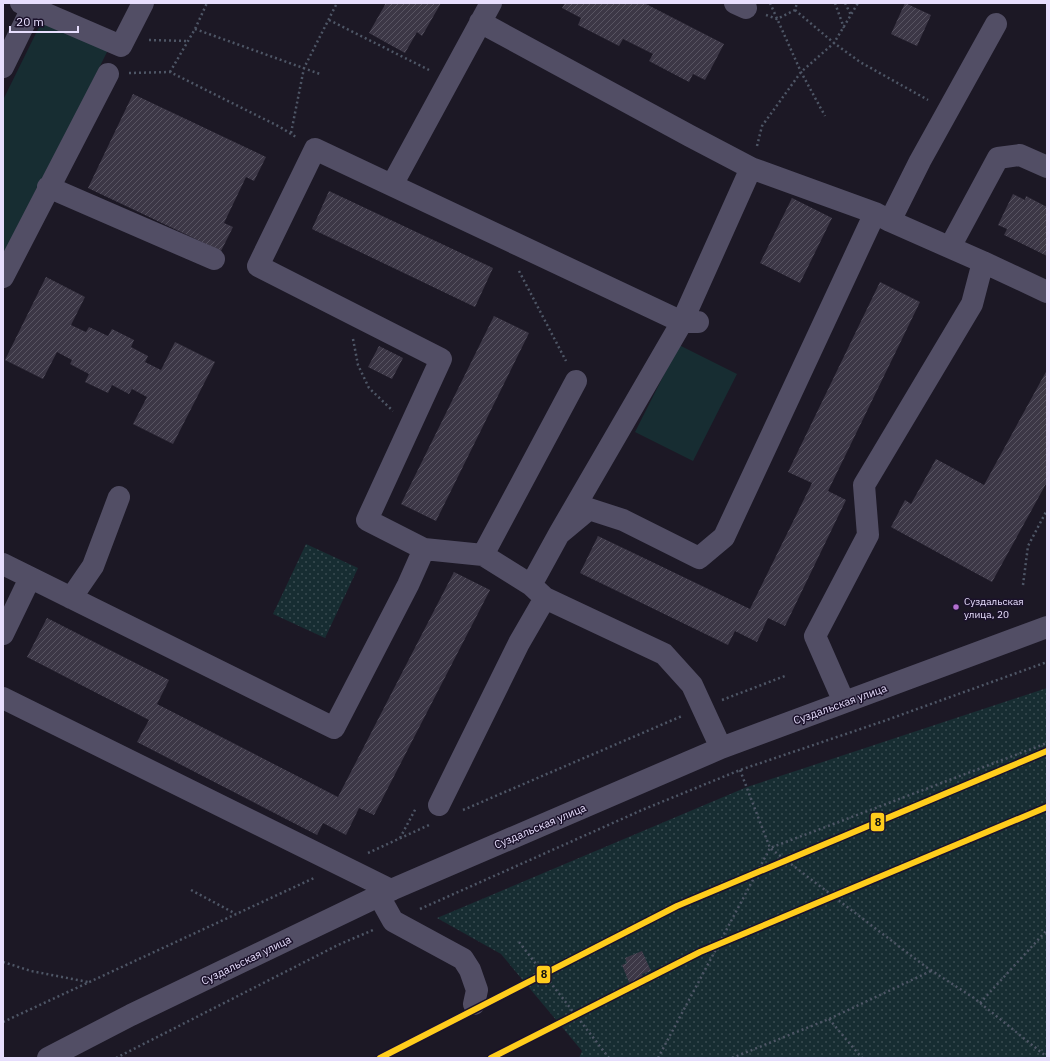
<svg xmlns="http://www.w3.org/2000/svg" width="1050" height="1061" font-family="'IBM Plex Sans',sans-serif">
<defs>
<pattern id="park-dots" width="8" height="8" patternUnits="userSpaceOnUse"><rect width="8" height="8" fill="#172d32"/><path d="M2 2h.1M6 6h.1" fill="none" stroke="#394b51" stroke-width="1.8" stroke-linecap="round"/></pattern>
<pattern id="building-hatch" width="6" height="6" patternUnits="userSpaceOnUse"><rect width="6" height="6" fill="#3c3746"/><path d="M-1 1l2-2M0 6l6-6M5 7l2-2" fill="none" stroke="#585462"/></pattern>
</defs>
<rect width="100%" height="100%" fill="#1c1825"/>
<path fill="#172d32" d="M42,21L108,50L3,261V100Z
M679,345L737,374L693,461L635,432Z"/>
<path fill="url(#park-dots)" d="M306,544L358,568L325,638L273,614Z
M1047,688V1058H579L582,1051L501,954L437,918L747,787Z"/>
<path fill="url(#building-hatch)" d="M386,3H441L422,36L417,32L405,53L369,33Z
M565,3H644L724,44L705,80L693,74L689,82L649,61L653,54L623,39L619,46L578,25L581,18L562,8Z
M905,3L931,15L917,46L891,34Z
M133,94L266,157L254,181L246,177L224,223L233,227L221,251L88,188Z
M329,191L493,268L475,307L312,229Z
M1013,194L1025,200L1026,196L1047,207V256L1004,235L1007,229L998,225Z
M792,198L832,218L800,283L760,263Z
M46,277L85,297L71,325L86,332L89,327L108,336L112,329L134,340L131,347L148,356L145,362L161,370L175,342L215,362L173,444L133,424L147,397L132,389L129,394L112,385L108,393L85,382L89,374L70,364L72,360L57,352L43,379L5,360Z
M880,282L920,302L828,491L846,500L785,626L768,618L757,642L735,631L728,645L580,573L598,536L750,609L812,483L788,472Z
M494,316L529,333L436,521L401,504Z
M379,346L403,358L392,379L368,367Z
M1047,370V482L992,582L891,527L905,500L911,504L936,459L984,485Z
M454,572L490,590L374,815L359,808L346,835L323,823L317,835L137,742L149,720L27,657L47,618L169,680L157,704L338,797Z
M642,951L651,971L642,974L645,981L631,987L622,965L627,963L625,958Z"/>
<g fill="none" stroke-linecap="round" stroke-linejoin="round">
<path stroke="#4e5666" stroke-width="2.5" stroke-dasharray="2 3" stroke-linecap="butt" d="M770,3L801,72L825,116
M835,3L844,28
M845,3L851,15
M795,10L834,43L860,62L928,100
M766,15L777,19L795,10L797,3
M329,20L429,70
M195,29L320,74
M149,40L188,41
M170,72L195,29L207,3
M129,73L170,72L280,127L296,137
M291,133L304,68L337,3
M757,146L762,126L801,72L834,43L858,3
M519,271L566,361
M353,339L358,365L369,388L393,411
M1023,585L1028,546L1047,510
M722,700L785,676
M740,770L770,848L926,967L974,998L1047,1057
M463,810L682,716
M400,838L416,808
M368,853L429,825
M191,890L236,914
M420,909L642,810L740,770L884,721L1047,662
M519,942L609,1058
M3,962L31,971L88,982
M980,1003L1047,930
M829,1019L862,1058
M3,1022L314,878
M116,1058L338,945L373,930
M658,1058L770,848L1047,743
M732,1058L829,1019L931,971"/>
<path stroke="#524e65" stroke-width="22" d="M21,3L121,46L143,3
M735,3L746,8
M480,22L690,136L751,168L875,213
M3,67L32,8
M392,185L491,3
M48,187L214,259
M890,221L920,161L996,24
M950,247L998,158L1020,155L1047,167
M3,277L108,74
M698,322H682L751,168
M559,534L682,322L315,149L258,266L441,359L367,520L424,549L483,555L531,585L559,534L589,509L623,520L699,558L724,537L875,213L890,221L983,262L1047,292
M483,555L576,381
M3,564L334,728L408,585L424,549
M531,585L545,598L664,654L692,685L721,748
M71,598L93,566L119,497
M3,634L30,578
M3,698L391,890
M844,702L815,636L868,535L864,485L972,304L983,262
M439,805L519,643L545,598
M379,896L393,921L463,959L470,970L477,990L474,1004
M48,1058L131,1015L391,890L721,748L1047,627"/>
<g stroke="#1b122b" stroke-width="9">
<path id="metro-1" d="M380,1058L677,906L1047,751
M491,1058L700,952L1047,807"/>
</g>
<use href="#metro-1" stroke="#ffcd1c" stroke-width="6"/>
</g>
<circle fill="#b36fd0" stroke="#1b122b" stroke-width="1.5" cx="956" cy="607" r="3.5"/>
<g text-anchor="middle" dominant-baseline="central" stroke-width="3" stroke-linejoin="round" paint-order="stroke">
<g font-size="10" fill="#e7defd" stroke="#1b122b" text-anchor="start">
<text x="964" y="601">Суздальская<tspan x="964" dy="13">улица, 20</tspan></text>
</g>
<g font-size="11" fill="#e7defd" stroke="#1b122b">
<text transform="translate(840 704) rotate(-20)">Суздальская улица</text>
<text transform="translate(540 826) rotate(-23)">Суздальская улица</text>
<text transform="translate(246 960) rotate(-26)">Суздальская улица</text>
</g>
</g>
<g stroke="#1b122b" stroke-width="1.5">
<rect x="870" y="812" width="15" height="20" rx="4" fill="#ffcd1c"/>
<rect x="536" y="965" width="15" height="19" rx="4" fill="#ffcd1c"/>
</g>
<g font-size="11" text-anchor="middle" font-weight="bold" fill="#111">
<text x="878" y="826">8</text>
<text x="544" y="978">8</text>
</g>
<rect width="1050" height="1061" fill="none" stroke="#e7defd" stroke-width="8"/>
<path d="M10 26v6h68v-6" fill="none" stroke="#e7defd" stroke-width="2"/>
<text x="16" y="26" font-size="12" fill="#e7defd" stroke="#1b122b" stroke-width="3" paint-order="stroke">20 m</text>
</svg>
